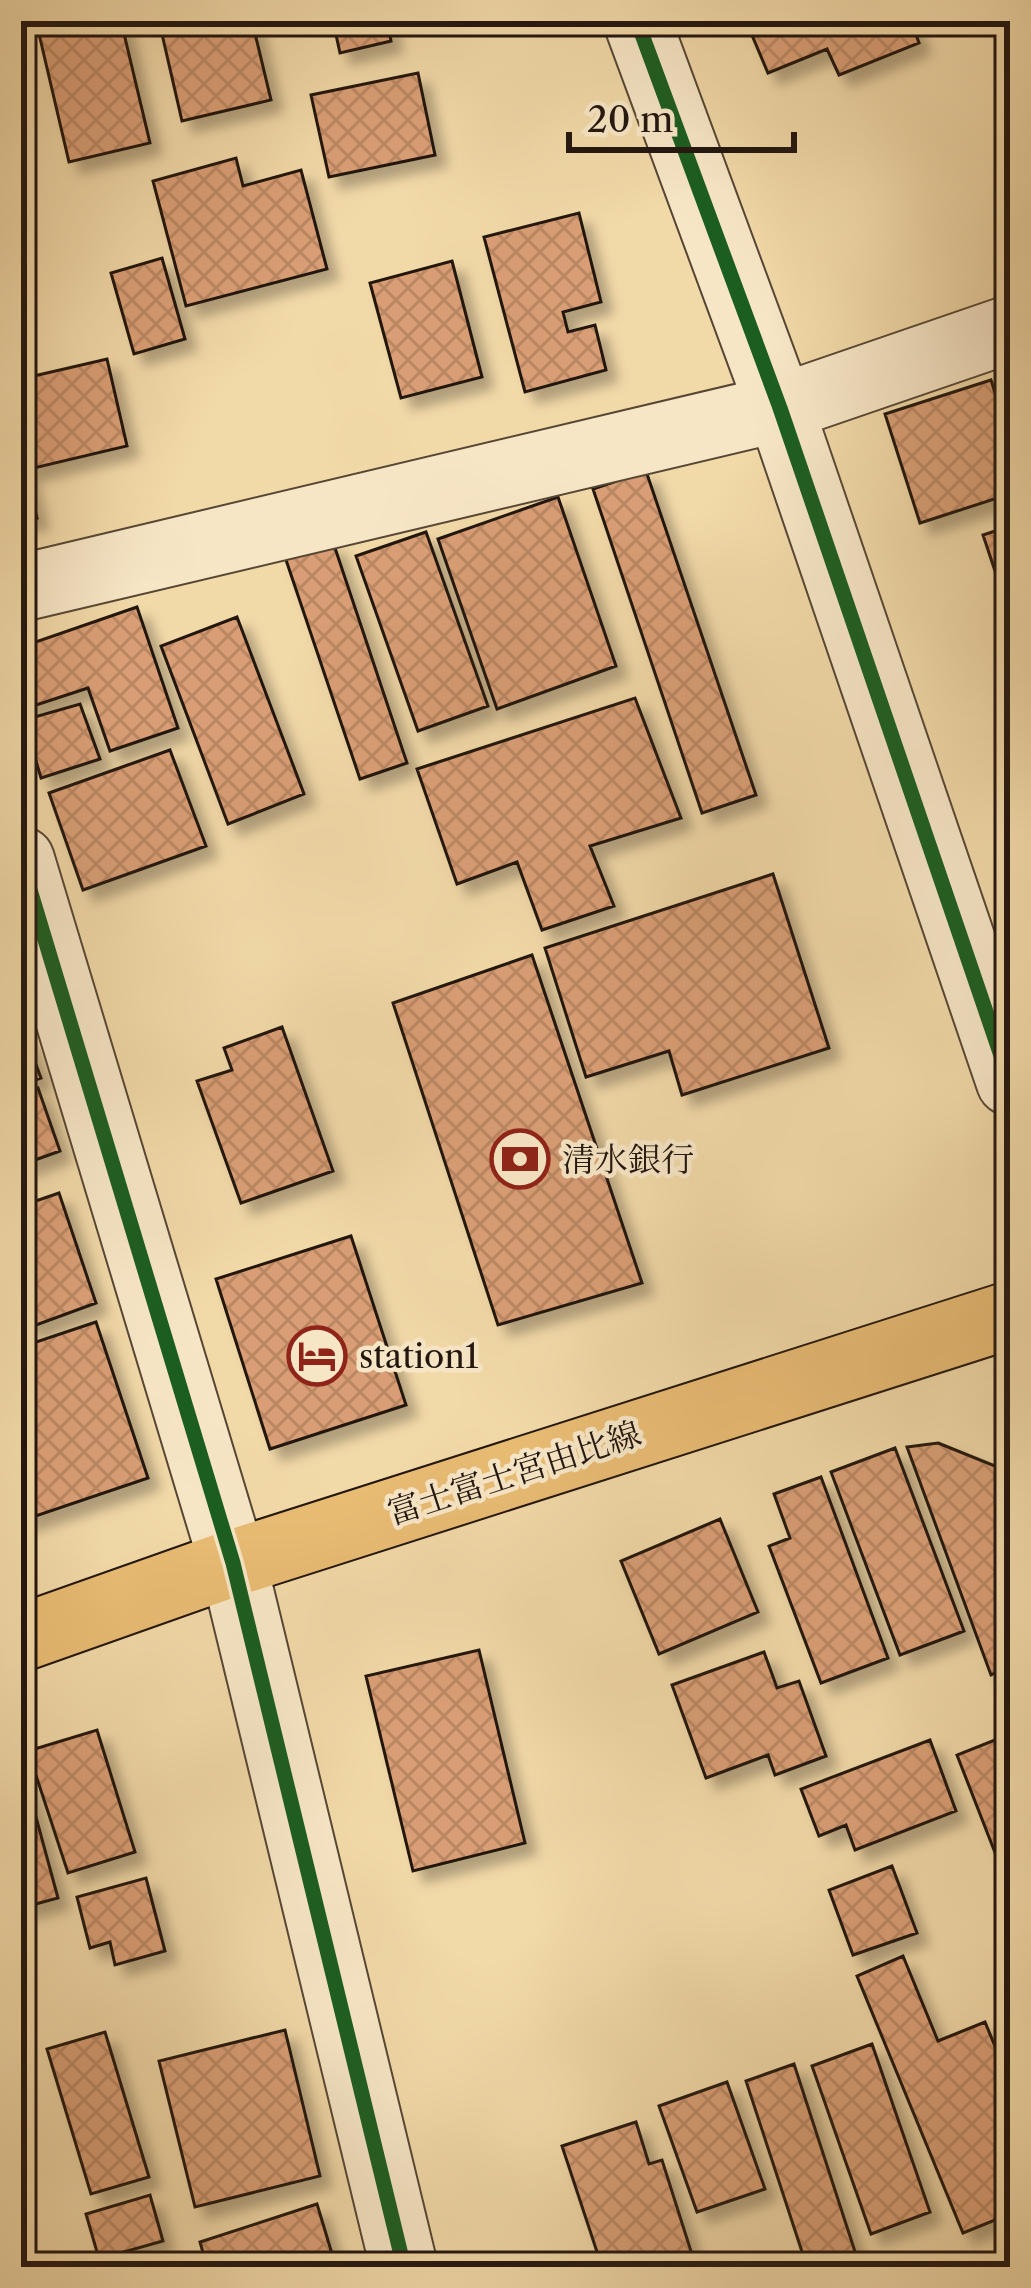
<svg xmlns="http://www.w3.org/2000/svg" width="1031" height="2288" font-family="'Libre Caslon Text','Noto Serif JP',serif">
<defs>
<pattern id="building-cross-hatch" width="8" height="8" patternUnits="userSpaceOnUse" patternTransform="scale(3)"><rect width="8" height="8" fill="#d99e74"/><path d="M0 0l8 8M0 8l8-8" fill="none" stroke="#ba8763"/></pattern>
<filter id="shadow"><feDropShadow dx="11" dy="11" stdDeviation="6" flood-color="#0004"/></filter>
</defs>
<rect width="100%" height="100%" fill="#f2d9a8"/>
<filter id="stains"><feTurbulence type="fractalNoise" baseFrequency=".00167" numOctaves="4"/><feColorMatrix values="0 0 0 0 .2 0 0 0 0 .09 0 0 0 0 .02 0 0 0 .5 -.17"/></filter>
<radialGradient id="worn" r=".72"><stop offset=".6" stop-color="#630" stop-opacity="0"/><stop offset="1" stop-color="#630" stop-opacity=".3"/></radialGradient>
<path fill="url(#building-cross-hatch)" stroke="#22160f" stroke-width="3" filter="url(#shadow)" d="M36,21H121L150,143L69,162Z
M159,21H252L271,100L182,121Z
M333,21H387L391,41L340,53Z
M746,21H911L919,43L839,75L827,49L768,73Z
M418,73L435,155L329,177L311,95Z
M236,158L243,186L301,170L327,269L186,306L153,181Z
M579,213L601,302L563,312L568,332L595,325L606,370L525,392L484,237Z
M162,258L185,339L134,354L111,273Z
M452,261L482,377L401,398L370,283Z
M107,359L127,446L25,470L37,518L21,521V379Z
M991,380L1010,441V494L920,523L885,414Z
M646,471L756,795L702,813L593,489Z
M558,497L616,666L497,709L438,539Z
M1010,526V616L983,535Z
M426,532L488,706L418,731L356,556Z
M333,542L407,763L360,779L285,557Z
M137,607L178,728L110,751L88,688L21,710V647Z
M237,617L304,794L228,824L161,646Z
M635,698L681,818L590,846L614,906L542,930L517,862L457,884L417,769Z
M80,704L100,759L41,778L24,720Z
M170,750L206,846L83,890L49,793Z
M773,874L829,1048L682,1095L669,1051L586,1077L545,948Z
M532,955L642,1283L498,1325L393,1003Z
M282,1027L333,1171L241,1203L197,1081L232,1070L224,1048Z
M25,1035L41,1078L21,1085V1037Z
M38,1088L60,1151L21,1165V1094Z
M59,1193L96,1303L28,1328L27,1319L21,1321V1206Z
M351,1236L406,1405L270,1449L216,1279Z
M96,1322L148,1478L21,1521V1347Z
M938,1443L1010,1472V1665L991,1675L907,1447Z
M895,1448L964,1631L900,1655L831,1472Z
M821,1477L888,1658L821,1683L769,1546L790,1538L774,1494Z
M720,1519L758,1612L659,1654L621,1561Z
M479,1650L525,1843L413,1871L366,1676Z
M764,1652L777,1688L799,1681L826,1756L775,1775L768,1755L706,1778L672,1685Z
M97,1730L135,1852L68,1873L28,1751Z
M1010,1734V1891L957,1755Z
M930,1740L956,1811L855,1850L846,1825L819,1836L801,1789Z
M21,1762L58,1898L21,1908Z
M892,1866L917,1933L853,1955L829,1890Z
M146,1878L165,1951L115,1965L110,1942L90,1948L77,1897Z
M903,1956L938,2041L985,2022L1010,2083V2214L963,2233L857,1976Z
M285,2030L320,2176L195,2207L159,2061Z
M105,2032L149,2177L91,2194L47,2049Z
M872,2044L930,2212L871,2234L812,2066Z
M794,2064L860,2267H807L746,2081Z
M727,2082L765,2189L697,2212L659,2106Z
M636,2122L649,2164L662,2160L696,2267H602L562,2146Z
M150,2195L163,2241L99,2259L86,2214Z
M317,2204L336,2267H207L200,2242Z"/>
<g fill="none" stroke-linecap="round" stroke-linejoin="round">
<g stroke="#564735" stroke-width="70">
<path id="minor" d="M637,21L780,408L1010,1082
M21,588L780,408L1010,329
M21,860L233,1563L404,2267"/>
</g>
<g stroke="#22160f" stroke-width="70">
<path id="major" d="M21,1638L233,1563L1010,1315"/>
</g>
<use href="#minor" stroke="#f7e6c6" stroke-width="66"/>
<use href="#major" stroke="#e9bc74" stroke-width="66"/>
<g stroke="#f7e6c6" stroke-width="22">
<path id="cycleway" d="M637,21L780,408L1010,1082
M21,860L233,1563L404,2267"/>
</g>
<use href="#cycleway" stroke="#1b5e20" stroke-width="15"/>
</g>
<defs>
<g id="bank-ring" transform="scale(3)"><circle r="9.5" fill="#f7e6c6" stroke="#8f2418" stroke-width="1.5"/><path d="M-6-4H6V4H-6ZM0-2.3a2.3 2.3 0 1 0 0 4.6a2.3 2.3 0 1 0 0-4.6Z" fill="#8f2418"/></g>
<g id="hotel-ring" transform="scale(3)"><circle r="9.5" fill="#f7e6c6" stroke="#8f2418" stroke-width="1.5"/><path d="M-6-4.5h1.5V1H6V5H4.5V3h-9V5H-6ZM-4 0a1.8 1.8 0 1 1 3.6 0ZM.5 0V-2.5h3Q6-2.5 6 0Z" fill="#8f2418"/></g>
</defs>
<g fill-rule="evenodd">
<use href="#bank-ring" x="520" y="1159"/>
<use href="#hotel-ring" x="317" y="1356"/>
</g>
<g text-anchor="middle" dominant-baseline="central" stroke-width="9" stroke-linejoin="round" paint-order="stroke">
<g font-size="33" fill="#22160f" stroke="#f7e6c6" text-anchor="start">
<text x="562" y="1159">清水銀行</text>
<text x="359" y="1356">station1</text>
</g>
<g font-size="33" fill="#22160f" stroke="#f7e6c6">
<text transform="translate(514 1473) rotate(-18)">富士富士宮由比線</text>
</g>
</g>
<rect width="1031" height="2288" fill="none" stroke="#f2d9a8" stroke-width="72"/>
<rect x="24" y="24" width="983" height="2240" fill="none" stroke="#22160f" stroke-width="6"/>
<rect x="36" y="36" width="959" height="2216" fill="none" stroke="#22160f" stroke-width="3"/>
<path d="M569 132v18h225v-18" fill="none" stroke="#22160f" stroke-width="6"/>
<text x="587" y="132" font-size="36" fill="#22160f" stroke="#f7e6c6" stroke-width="9" paint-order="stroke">20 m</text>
<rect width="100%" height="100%" filter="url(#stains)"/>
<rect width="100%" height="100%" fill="url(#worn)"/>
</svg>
